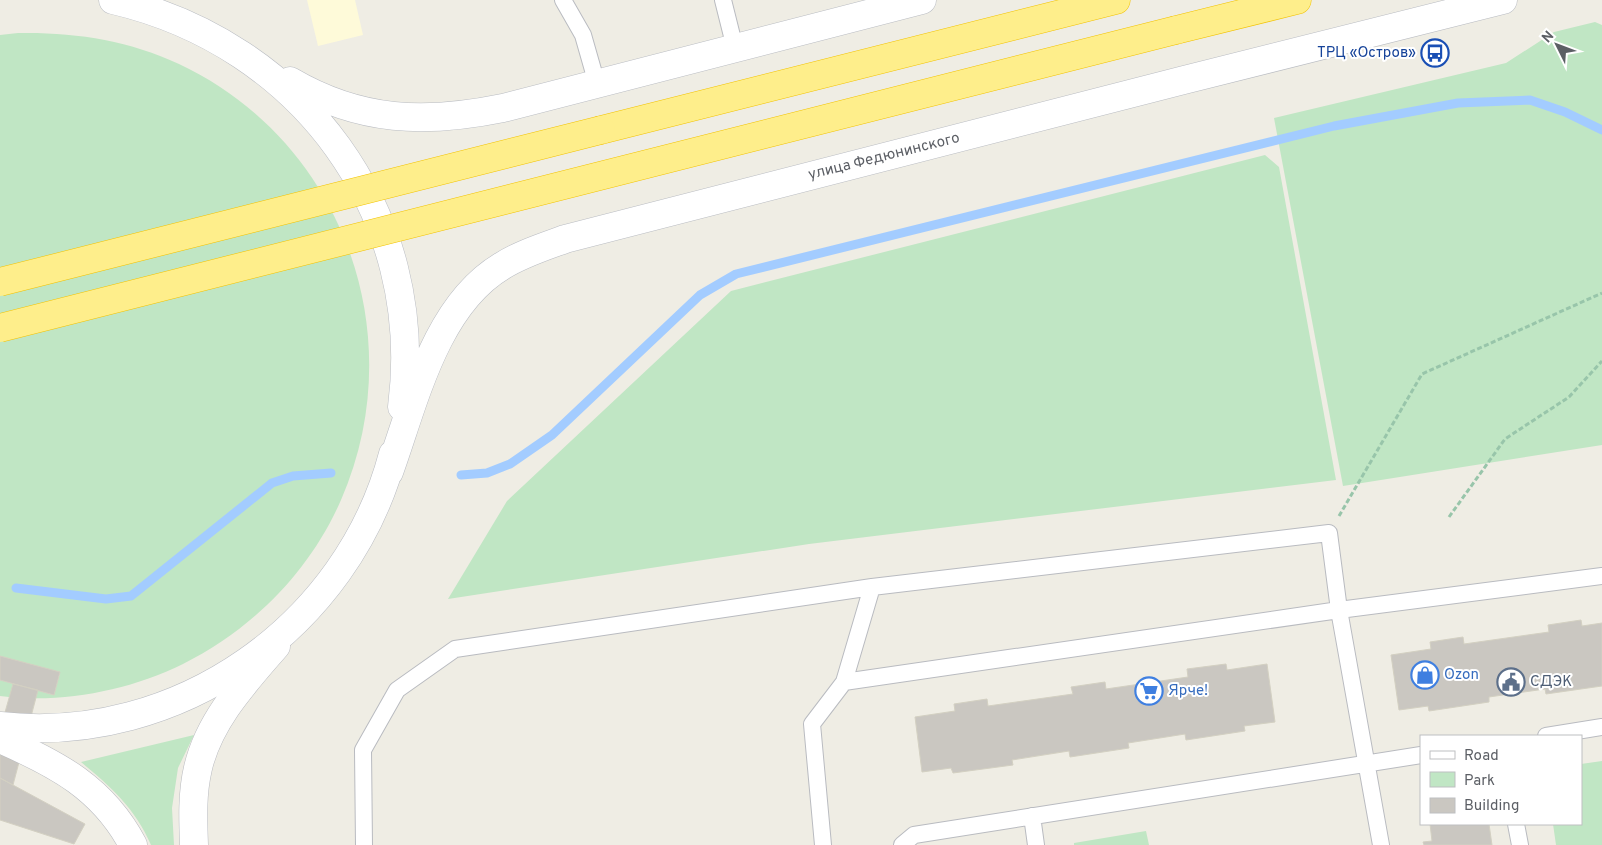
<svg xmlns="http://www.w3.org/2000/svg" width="1602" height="845" font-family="Overpass,sans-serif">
<rect width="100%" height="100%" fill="#efede4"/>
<path fill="#fefad9" d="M307,0H355L363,35L318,46Z"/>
<path fill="#c0e6c4" d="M1595,22L1602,25V445L1343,486L1274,118L1506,63L1554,32Z
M18,33C74,32 128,40 179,64C343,141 413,335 341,500C310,571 253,629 183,664C128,691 61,704 0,696V680L54,695L60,673L0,656V35Z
M1265,155L1279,167L1336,480L809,544L448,599L507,501L731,291Z
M194,735L178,768L172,808L174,845H151C135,808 111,787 81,762Z
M1602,761V845H1556L1553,824H1581V764Z
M1146,831L1149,845H1074V843Z"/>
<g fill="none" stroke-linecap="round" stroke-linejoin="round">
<path stroke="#a3ccff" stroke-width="9" d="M461,475L487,473L510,464L552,435L700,295L736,274L1334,126L1458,103L1530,100L1565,112L1602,130
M16,588L106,599L131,596L272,483L293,476L331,473"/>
</g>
<path fill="#cac7c1" stroke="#d3d0c2" d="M1581,620L1582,626L1602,623V686L1546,694L1545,689L1489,697V702L1429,711L1428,706L1399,710L1391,655L1431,649L1430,642L1463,637L1464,644L1549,632L1548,625Z
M0,656L60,672L54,695L0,680Z
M1226,664L1227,670L1267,664L1275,722L1244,726L1245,731L1186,740L1185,734L1128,743L1129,748L1070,757L1069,751L1012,760L1013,765L953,773L951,768L922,772L915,717L955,711L954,704L987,699L988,706L1073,694L1071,687L1105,682L1106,689L1188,677L1187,669Z
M13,684L38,690L13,785L0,778V730Z
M0,778L85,824L74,844L0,820Z
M1430,824H1489L1492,845H1424L1423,842L1432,841Z"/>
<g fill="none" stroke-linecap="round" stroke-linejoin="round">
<g stroke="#b9bbc0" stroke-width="18">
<path id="lane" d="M563,0L583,35L597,84
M723,0L735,48
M844,682L1339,610L1602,576
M1546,736L1602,727
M1032,816L1036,845
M1516,824L1520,845
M364,845L363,750L397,690L455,649L872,587L1329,533L1339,610L1381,845
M823,845L812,724L844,682L872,587
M902,845L914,835L1421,755"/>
</g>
<g stroke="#b9bbc0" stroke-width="29">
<path id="street" d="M0,739C57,764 103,788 133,845
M194,845C193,819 192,793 198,768C209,720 245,682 276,646"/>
</g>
<g stroke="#b9bcc2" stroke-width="29">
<path id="secondary" d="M113,0C302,44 427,213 402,407
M290,81C360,122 425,124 503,108L922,0
M389,472C414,403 435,306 502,266C521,254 543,247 565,239L1184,80L1503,0
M0,726C178,746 348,626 393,454"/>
</g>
<g stroke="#f2c200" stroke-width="29">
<path id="highway" d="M1176,30L1297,0
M601,130L1116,0"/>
</g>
<path stroke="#98c5aa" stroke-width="3" stroke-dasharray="5 2.5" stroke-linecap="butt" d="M1339,516L1422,374L1602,293
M1449,517L1505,439L1569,397L1602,361"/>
<use href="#lane" stroke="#fff" stroke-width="16"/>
<use href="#street" stroke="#fff" stroke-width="28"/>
<use href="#secondary" stroke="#fff" stroke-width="28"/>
<use href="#highway" stroke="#feee8b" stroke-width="28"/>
<g stroke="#f2c200" stroke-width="29" stroke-linecap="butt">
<path id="highway-bridge" d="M0,282L601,130
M0,328L1176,30"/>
</g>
<use href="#highway-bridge" stroke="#feee8b" stroke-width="28"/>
</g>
<defs>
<g id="bus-ring" transform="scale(1.4375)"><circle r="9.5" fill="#fff" stroke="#1a4fb4" stroke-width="1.5"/><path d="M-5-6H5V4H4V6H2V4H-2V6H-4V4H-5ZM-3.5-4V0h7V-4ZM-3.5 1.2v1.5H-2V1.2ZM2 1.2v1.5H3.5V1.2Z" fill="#1a4fb4"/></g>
<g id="shop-ring" transform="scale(1.4375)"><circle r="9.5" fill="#fff" stroke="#3f7fe0" stroke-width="1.5"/><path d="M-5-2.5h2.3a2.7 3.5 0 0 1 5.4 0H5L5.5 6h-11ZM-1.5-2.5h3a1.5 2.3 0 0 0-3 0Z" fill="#3f7fe0"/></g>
<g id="civic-ring" transform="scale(1.4375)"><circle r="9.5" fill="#fff" stroke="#5c6f8a" stroke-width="1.5"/><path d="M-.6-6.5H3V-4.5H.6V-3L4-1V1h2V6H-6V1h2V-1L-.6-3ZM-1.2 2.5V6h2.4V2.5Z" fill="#5c6f8a"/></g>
<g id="supermarket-ring" transform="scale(1.4375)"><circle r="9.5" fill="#fff" stroke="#3f7fe0" stroke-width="1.5"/><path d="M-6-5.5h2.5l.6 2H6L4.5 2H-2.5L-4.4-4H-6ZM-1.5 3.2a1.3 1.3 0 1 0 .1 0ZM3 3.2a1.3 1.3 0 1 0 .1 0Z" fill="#3f7fe0"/></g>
</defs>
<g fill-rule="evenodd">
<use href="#bus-ring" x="1435" y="53"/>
<use href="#shop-ring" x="1425" y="675"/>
<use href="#civic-ring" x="1511" y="682"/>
<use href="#supermarket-ring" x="1149" y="691"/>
</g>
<g text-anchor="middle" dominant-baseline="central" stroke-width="4" stroke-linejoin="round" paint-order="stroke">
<g font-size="15" fill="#164399" stroke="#fff" text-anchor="end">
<text x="1416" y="53">ТРЦ «Остров»</text>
</g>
<g font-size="15" fill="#5c5f65" stroke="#fff">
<text transform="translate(884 157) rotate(-14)">улица Федюнинского</text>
</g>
<g font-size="15" fill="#366cbe" stroke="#fff" text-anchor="start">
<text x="1444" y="675">Ozon</text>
<text x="1168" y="691">Ярче!</text>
</g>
<g font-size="15" fill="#4e5e75" stroke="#fff" text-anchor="start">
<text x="1530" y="682">СДЭК</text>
</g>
</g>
<rect x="1420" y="735" width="162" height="90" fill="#ffffff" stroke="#bebfc1"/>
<rect x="1430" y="751" width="25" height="8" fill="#ffffff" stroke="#bebfc1"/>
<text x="1464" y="760" font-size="15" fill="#5c5f65">Road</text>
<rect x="1430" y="772" width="25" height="15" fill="#c0e6c4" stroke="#bebfc1"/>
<text x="1464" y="785" font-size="15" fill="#5c5f65">Park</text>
<rect x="1430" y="798" width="25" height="15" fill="#cac7c1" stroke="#bebfc1"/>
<text x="1464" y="810" font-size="15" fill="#5c5f65">Building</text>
<g transform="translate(1557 45) rotate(312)" stroke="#ffffff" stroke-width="4" paint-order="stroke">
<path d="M0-4L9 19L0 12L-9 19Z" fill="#5c5f65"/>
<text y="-8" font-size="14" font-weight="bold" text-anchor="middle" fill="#5c5f65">N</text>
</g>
</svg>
